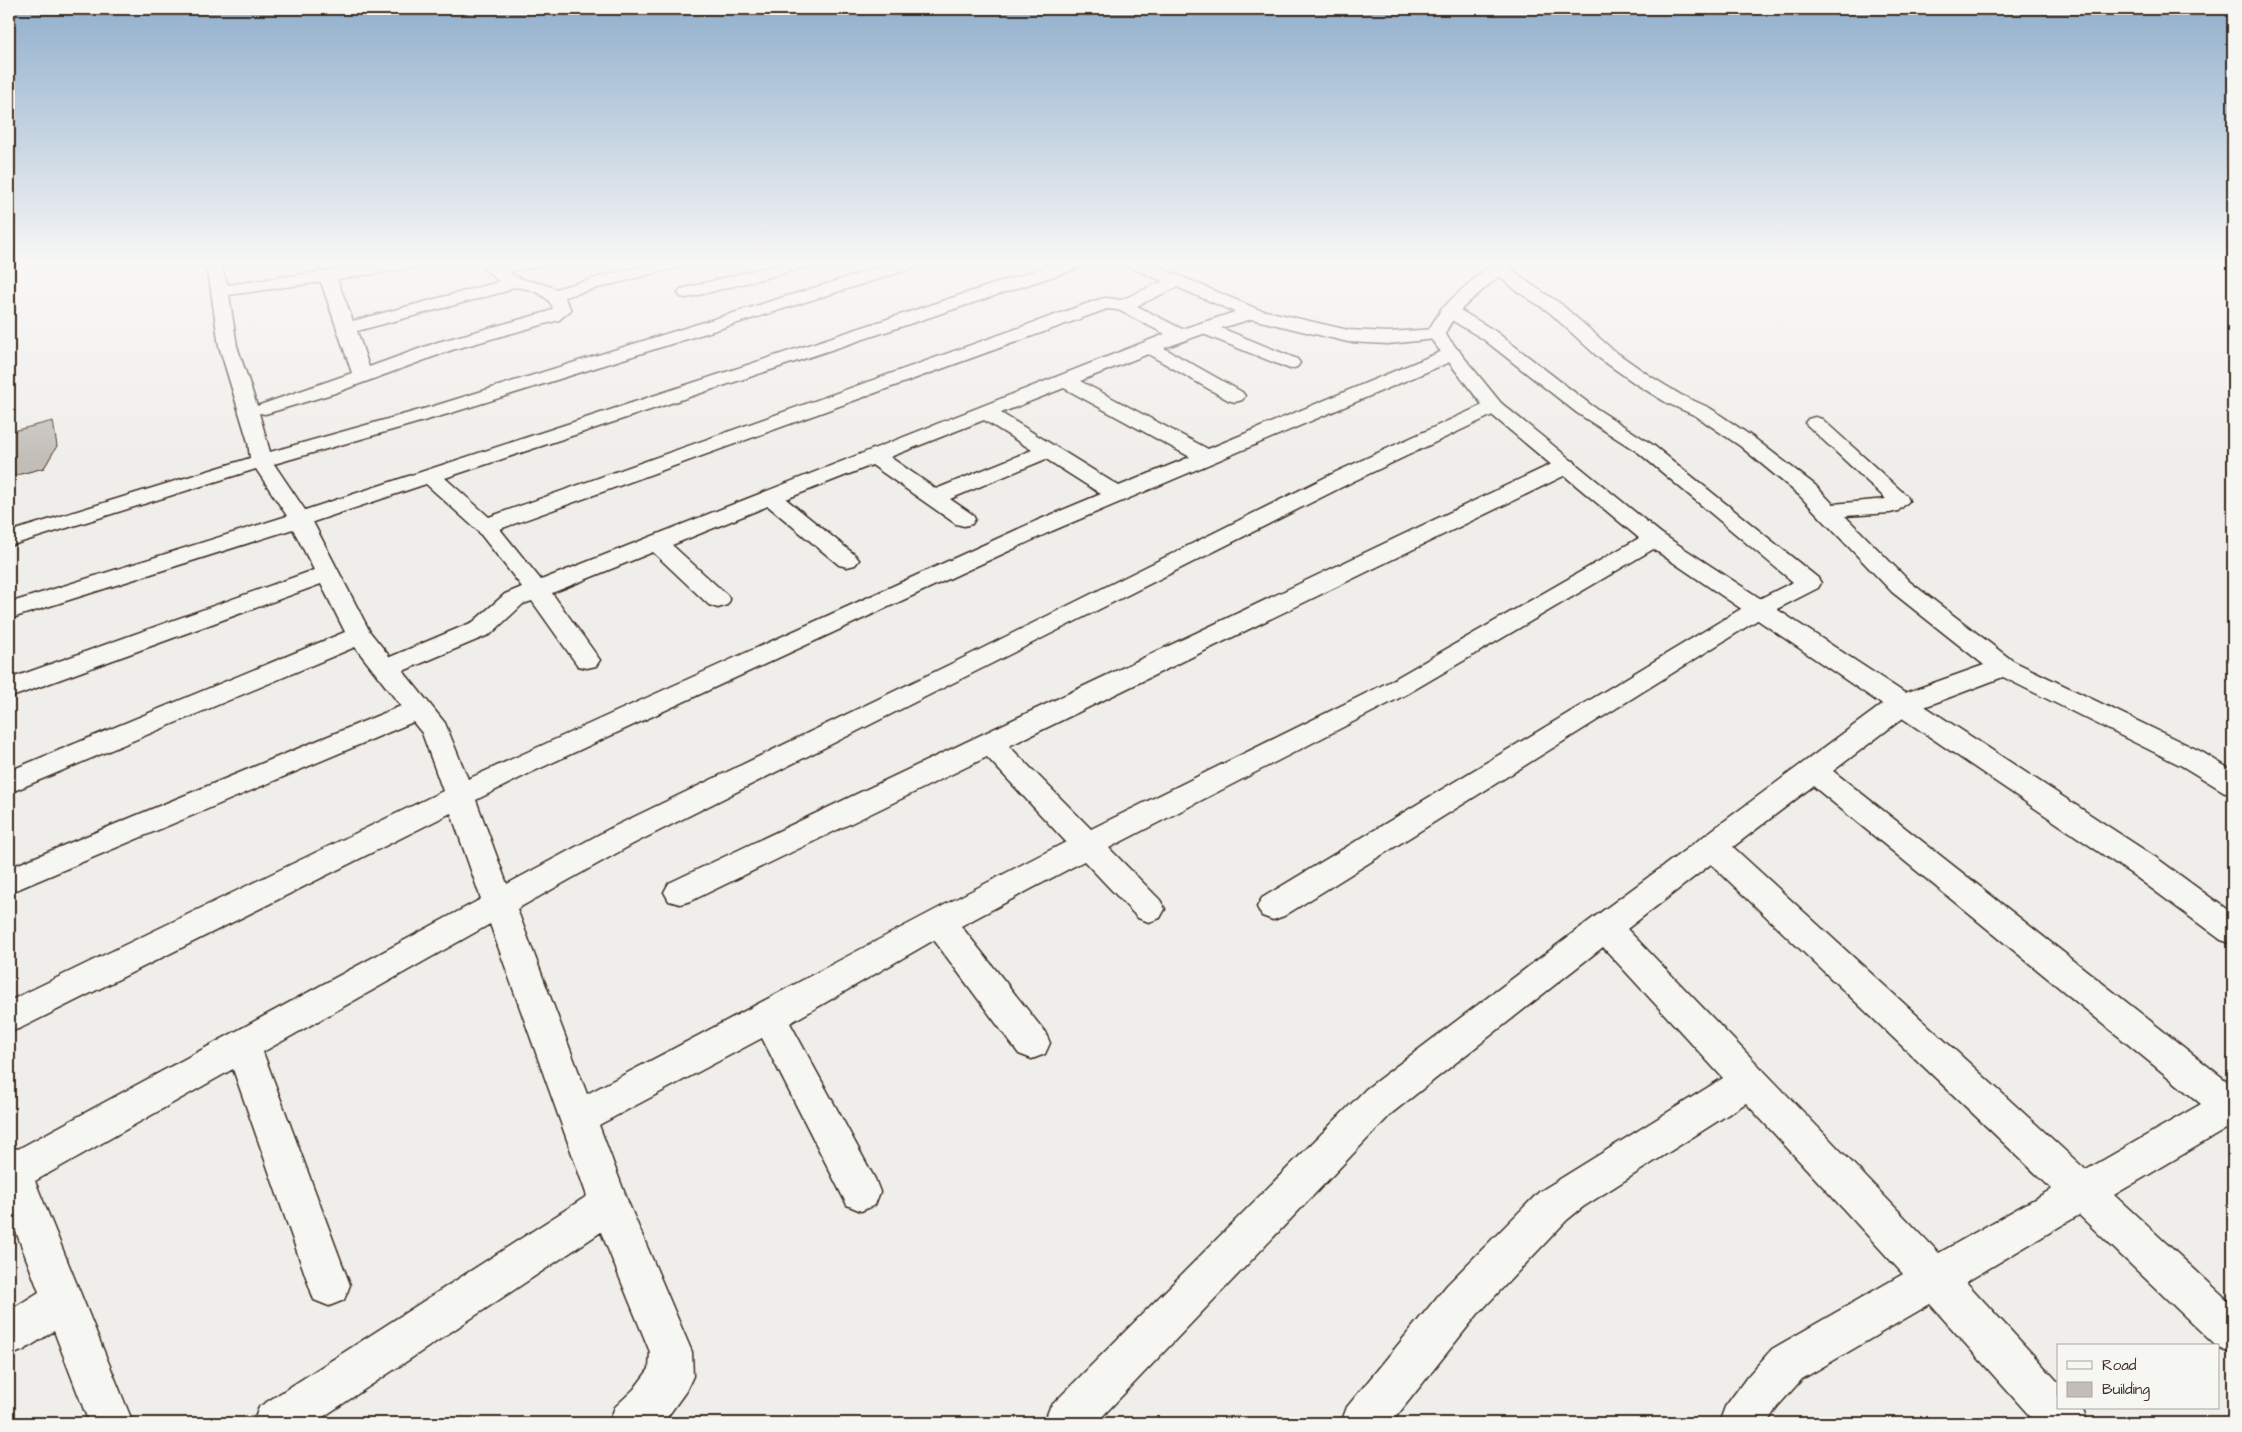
<svg xmlns="http://www.w3.org/2000/svg" width="2242" height="1432" font-family="'Architects Daughter',sans-serif">
<rect width="100%" height="100%" fill="#efeeea"/>
<filter id="ink" filterUnits="userSpaceOnUse"><feTurbulence type="fractalNoise" baseFrequency=".02" numOctaves="2"/><feDisplacementMap in="SourceGraphic" scale="10" xChannelSelector="R" yChannelSelector="G"/><feConvolveMatrix kernelMatrix="1 2 1 2 8 2 1 2 1" color-interpolation-filters="sRGB"/></filter>
<g filter="url(#ink)">
<path fill="#c2bdb7" stroke="#3b2a1e" d="M53,421L57,446L44,468L9,477V432Z"/>
<g fill="none" stroke-linecap="round" stroke-linejoin="round">
<g stroke="#3b2a1e" stroke-width="3">
<path id="minor" d="M203,262H219L228,285L386,262H429L427,266L421,267L337,279L353,321L495,283L499,281L482,267L484,263C490,262 494,264 500,264C513,264 527,262 540,262L538,266L509,272C520,282 541,281 555,289L656,262H683L681,266L564,297L571,310L559,320L452,350L335,393L272,412L265,414L259,413L270,452L434,406L897,262H922L920,266L448,414L274,464L305,510L1061,262H1086L1084,266L445,478L489,517L1100,299L1106,298L1121,300L1163,281L1127,266L1125,262H1147L1257,309L1348,330L1388,332L1436,329L1442,330L1445,334L1442,338L1436,339L1388,344L1348,342L1252,319L1221,328L1297,359L1300,363L1297,367L1290,369L1203,334L1164,348L1242,392L1245,396L1242,400L1235,402L1228,400L1148,354L1080,381L1208,449L1445,350L1452,348L1459,350L1461,354L1459,358L1052,531L530,773L476,800L507,884L611,828L957,661L1338,471L1487,403L1494,401L1501,403L1504,407L1501,411L1354,481L633,844L517,909L587,1094C747,1011 905,924 1066,842L987,757L691,901L680,904L669,901L664,892L669,883L1558,461L1566,460L1574,461L1577,466L1574,471L1009,746L1091,829L1389,682L1646,534L1654,532L1662,534L1666,539L1662,544L1407,694L1109,848L1160,900L1165,909L1160,918L1149,922L1138,918L1084,861L961,926L1045,1032L1050,1043L1045,1054L1032,1059L1019,1054L934,940L790,1023L875,1179L880,1192L875,1205L861,1211L847,1205L762,1038L599,1125L628,1202L692,1352L693,1376L686,1391L663,1423H609L615,1407L634,1389L649,1369L650,1352L601,1232L314,1423H253L259,1407L587,1196L490,924L263,1052L350,1285L344,1300L329,1306L314,1300L233,1069L35,1181L133,1423H89L54,1331L24,1350L9,1356V1311L39,1292L9,1213V1146L18,1149L481,899L451,813L21,1028L9,1032V1001L443,791L422,733L413,722L9,893V868L401,706L355,647L9,793V771L345,632L321,584L9,698V679L314,570L293,529L9,619V603L287,516L256,469L9,546V532L250,458L248,442L219,346L210,284ZM321,282L352,373L257,406L237,346L229,295ZM513,287C528,288 547,293 553,308L547,312L438,342L369,367L357,331L507,291ZM1177,287L1235,312L1182,329L1137,306ZM1107,309L1118,310L1165,334L541,580L500,529ZM1064,388L1190,457L1119,486L1001,413ZM984,420L1032,450L936,489L890,457ZM1046,459L1101,494L1036,521L468,779L445,723L403,671L491,634L523,604L532,601L578,666L587,668L596,666L600,660L552,593L653,552L709,605L718,608L727,605L730,600L727,595L672,545L768,506L839,565L847,567L855,565L859,560L855,555L786,499L872,465L956,524L964,526L972,524L975,519L972,514L950,499ZM426,484L478,531L522,587L505,594L473,622L390,657L370,632L313,522Z
M786,262H814L812,266L687,298L681,297L678,293L681,289Z
M1492,262H1504L1529,283L1561,304L1613,350L1650,376L1681,395L1710,408L1754,438L1815,485L1833,504L1886,499L1805,423L1808,419L1815,417L1822,419L1907,496L1909,501L1898,511L1890,513L1845,516L1910,582L2013,661L2202,752L2233,771V795L2223,791L2182,766L2003,677L1911,712L1833,771L2233,1086V1125L2114,1195L2233,1305V1354L2218,1348V1346H2216L2079,1215L1966,1282L2058,1382V1408H2082L2088,1423H2036L1930,1304L1802,1379L1777,1407L1767,1423H1719L1725,1407L1747,1377L1772,1349L1903,1274L1746,1103L1583,1207L1567,1220L1477,1315L1391,1423H1341L1347,1407L1447,1285L1539,1192L1723,1078L1603,947L1392,1113L1096,1423H1044L1050,1407L1366,1089L1593,918L1891,698L1984,665L1892,592L1799,495L1740,446L1696,416L1667,403L1636,384L1599,358L1549,312L1517,291L1492,270L1490,266ZM1813,786L2201,1104L2086,1170L1733,847ZM1711,864L2052,1189L1939,1253L1627,929Z
M1449,306L1455,307L1495,331L1591,405L1653,445L1818,578L1821,583L1818,588L1767,614L1284,916L1273,920L1262,916L1257,907L1262,898L1749,604L1793,582L1639,453L1577,413L1483,339L1443,315L1440,311L1443,307Z"/>
</g>
<g stroke="#3b2a1e" stroke-width="3">
<path id="tertiary" d="M1493,262H1511C1492,289 1459,301 1445,334L1501,403L1662,534L2158,859L2233,914V944L2221,940L2136,877L1646,544L1487,411L1427,334C1441,302 1469,285 1493,262Z"/>
</g>
<use href="#minor" fill="#f6f6f2" fill-rule="evenodd"/>
<use href="#tertiary" fill="#f6f6f2" fill-rule="evenodd"/>
</g>
</g>
<linearGradient id="sky" x2="0" y2="1"><stop stop-color="#91afcc"/><stop offset="0.57" stop-color="#f8f7f6"/><stop offset="1" stop-color="#f8f7f6" stop-opacity="0"/></linearGradient>
<rect width="2242" height="463" fill="url(#sky)"/>
<rect width="2242" height="1432" fill="none" stroke="#f6f6f2" stroke-width="30"/>
<rect x="15" y="15" width="2212" height="1402" fill="none" stroke="#3b2a1e" stroke-width="2" filter="url(#ink)"/>
<rect x="2057" y="1344" width="162" height="65" fill="#f6f6f2" stroke="#aba49d"/>
<rect x="2067" y="1361" width="25" height="8" fill="#f6f6f2" stroke="#aba49d"/>
<text x="2102" y="1370" font-size="15" fill="#3b2a1e">Road</text>
<rect x="2067" y="1382" width="25" height="15" fill="#c2bdb7" stroke="#aba49d"/>
<text x="2102" y="1394" font-size="15" fill="#3b2a1e">Building</text>
</svg>
